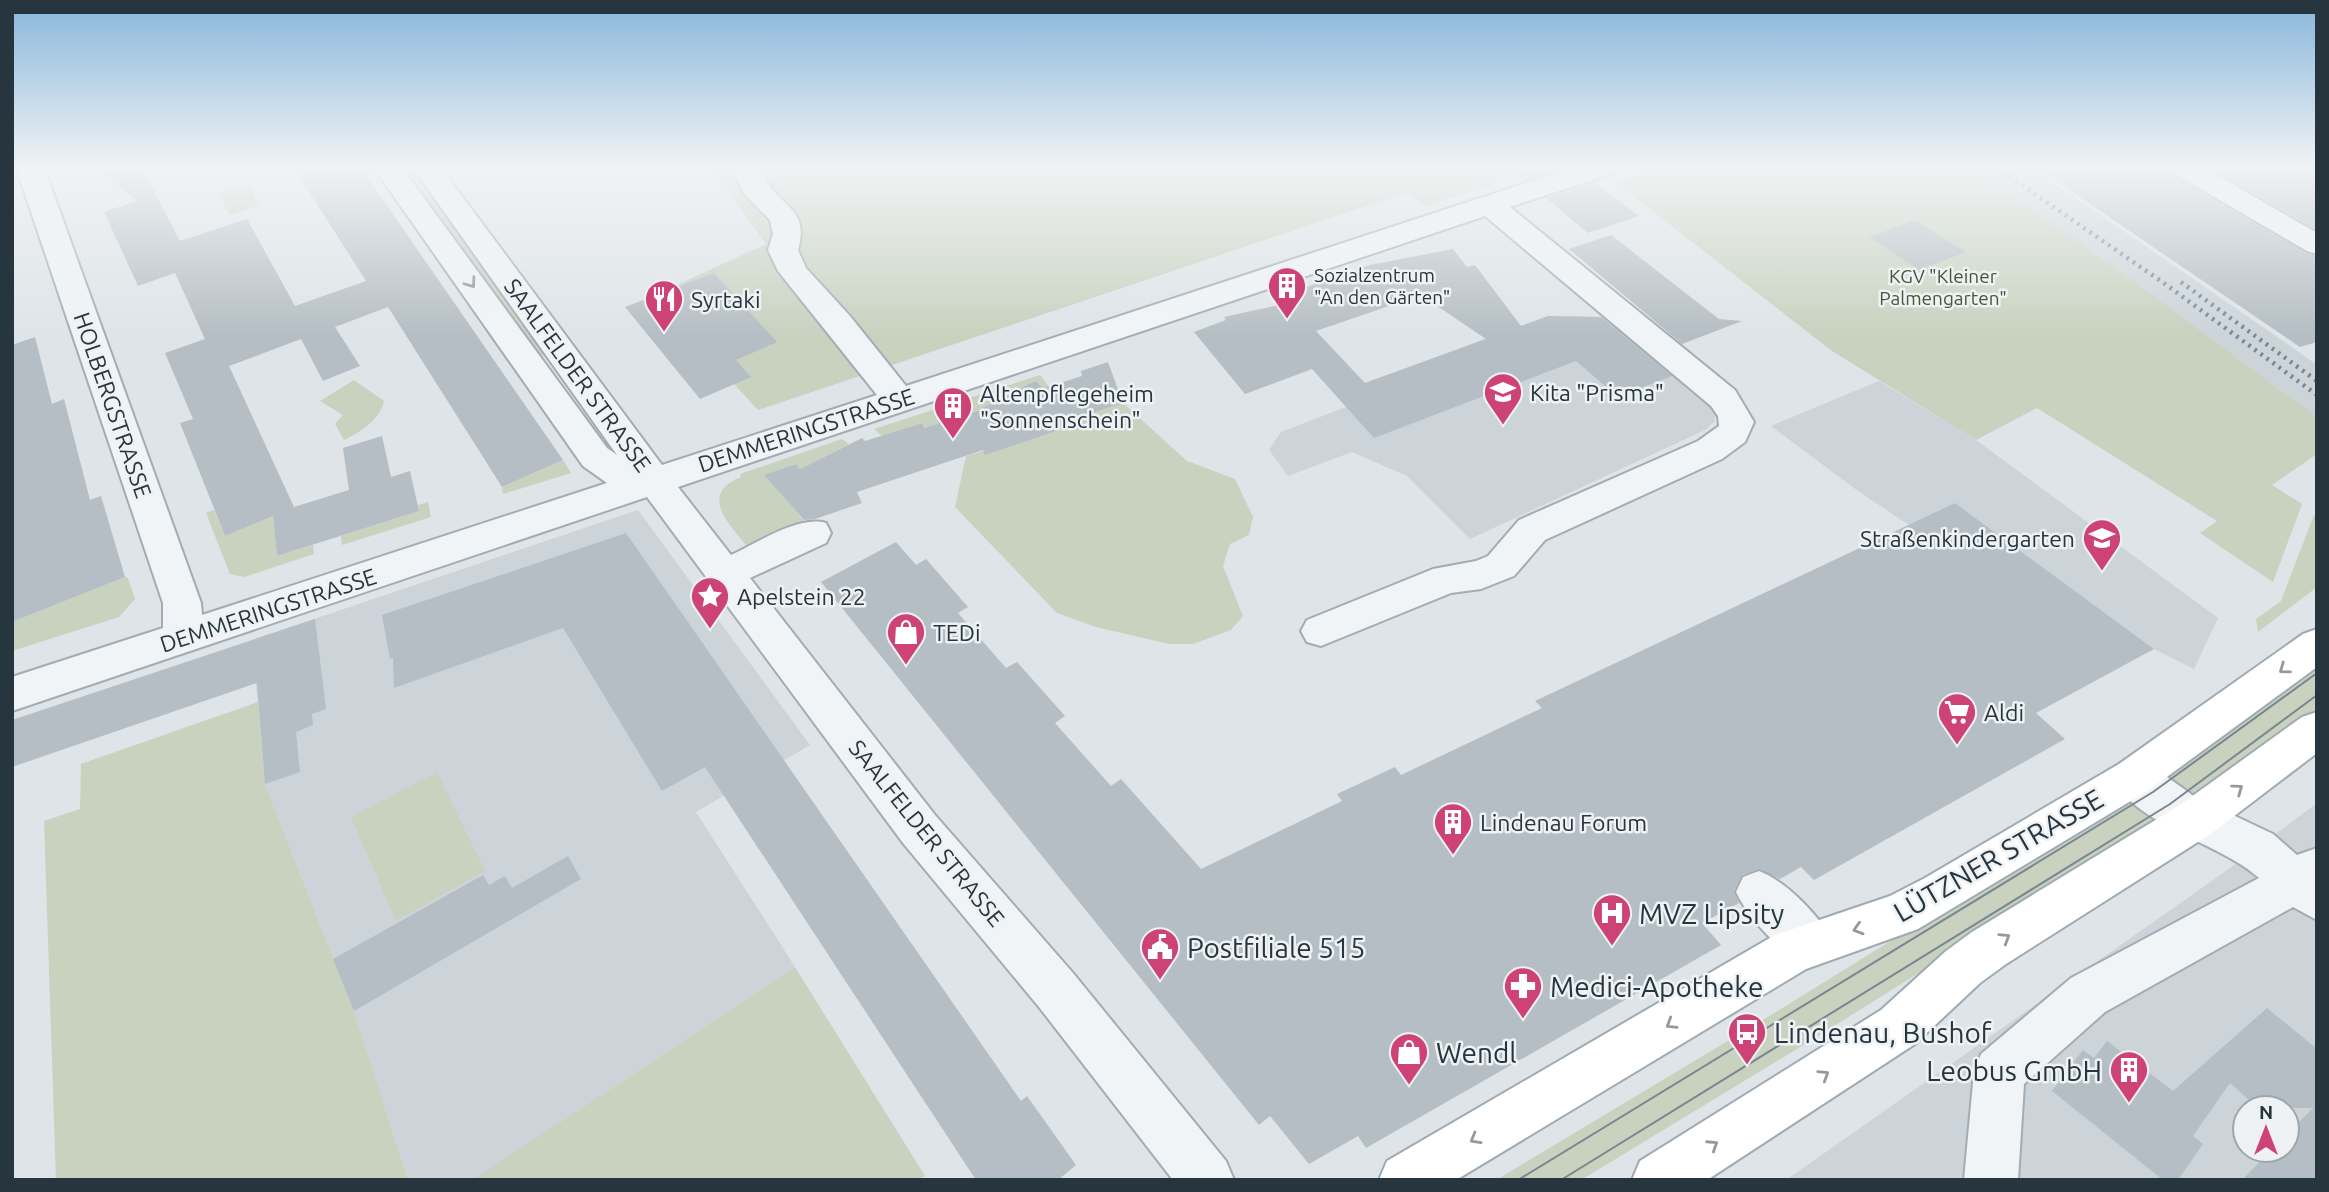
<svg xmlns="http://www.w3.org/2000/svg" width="2329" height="1192" font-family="Ubuntu,sans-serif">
<rect width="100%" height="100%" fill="#dee4e8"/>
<path fill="#ccd4da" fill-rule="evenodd" d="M1973,168H2032L2276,336L2317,365V417L2141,286Z
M1548,316L1608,317L1713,404L1716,412L1714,422L1705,430L1470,539L1407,476L1352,452L1288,476L1269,450L1281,432L1346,407L1335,394Z
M1879,381L1976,440L2218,618L2194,669L2154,649L1955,503L1909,525L1858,491L1771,426Z
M638,510L810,745L696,812L795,967L472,1180H408L354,1011L265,784L252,640Z
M2317,803V1180H1786L2226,871ZM2245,1108H2287V1150H2245Z"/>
<path fill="#c8d2bf" d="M402,168H414L547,348L541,360Z
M712,168H1543L1426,206L1405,193L758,410L653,296L766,244Z
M1657,168H1973L2141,286L2317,417V454L2272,485L2302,504L2273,582L2200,533L2217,521L2037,408L1976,440L1832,351L1615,182Z
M250,184L258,206L230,215L218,194Z
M1040,375L1049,387L1044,388L1035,381L990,404L991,406L924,428L921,423L882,436L874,429Z
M354,380L384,401C381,419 359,433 344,440L335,424L343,415L320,401Z
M1123,403L1187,461L1235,479L1253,517L1249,535L1230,544L1223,566L1243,616L1231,630L1193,644H1169L1096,627L1057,613L955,507L966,456L1058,430L1056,425Z
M842,439L849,444L800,469L796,464L765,475L805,522L753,554C735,529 694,496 741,477L740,474Z
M563,460L571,473L503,494L502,487Z
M428,502L431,517L342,545L341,536L419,511L418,505Z
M214,510L225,536L273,516L277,556L313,545L314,554L244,577L230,574L206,513Z
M2314,515L2317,517V587L2258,632L2256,619L2281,601Z
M125,577L128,578L135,599L119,617L12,651V622Z
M2317,663V711L2179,811L1805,1044L1581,1180H1496L1776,1012L2144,784Z
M258,702L265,784L354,1011L408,1180H56L44,821L80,809L81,764Z
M437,772L485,871L396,921L351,817Z
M795,967L925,1176L916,1180H472Z"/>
<path fill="#b5bec4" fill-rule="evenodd" d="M97,168H142L180,241L247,219L295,306L366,281L294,168H361L563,460L502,487L388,307L335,327L360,366L323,381L301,339L229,366L294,507L349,490L343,448L382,436L391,477L410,471L419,511L277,556L273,516L225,536L180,423L193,419L165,353L205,339L175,273L138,286L104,212L137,201Z
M1509,168H1563L1525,181Z
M2037,168H2168L2174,176L2306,253L2317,256V342L2300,347Z
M2210,168H2317V230Z
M1594,182L1639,216L1588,233L1546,198Z
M1915,220L1966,252L1919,270L1869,237Z
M1611,235L1719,319L1742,321L1682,344L1569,249Z
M1453,249L1467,267L1475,265L1521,326L1548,316L1601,317L1672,376L1618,397L1576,361L1374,438L1312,369L1245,394L1194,332L1226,320L1224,317L1297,301L1289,293L1370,265ZM1421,295L1486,339L1365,383L1316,331Z
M714,273L777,342L736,360L751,377L700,399L625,307Z
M35,337L52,404L64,399L90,500L101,496L125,577L12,622V345Z
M1108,362L1123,403L1056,425L1059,430L985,455L983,450L857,492L862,503L815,519L804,520L764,475L796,464L800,469L862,438L865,441L922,423L924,428L977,411L1035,381L1044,388L1082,376L1081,371Z
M1955,503L2154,649L2036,713L2065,739L1814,880L1801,867L1780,879L1760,869L1742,875L1734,891L1739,903L1702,923L1721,945L1366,1148L1358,1136L1309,1164L1270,1116L1259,1125L821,582L896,542L916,565L926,559L968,607L958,613L1006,668L1017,662L1065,716L1055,723L1111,786L1121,779L1201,869L1342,801L1337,794L1395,767L1401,775L1542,708L1535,701Z
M626,533L1021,1101L1027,1096L1076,1165L1058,1180H976L705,767L662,791L563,628L394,688L393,658L390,659L382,615Z
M315,619L326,709L312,714L313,725L296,732L300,772L265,784L257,683L12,767V720Z
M568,856L581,879L354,1011L333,959L483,875L489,885L505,876L512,888Z
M2267,1008L2317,1049V1180H2242L2271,1150H2287V1134L2313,1108H2258L2230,1083L2193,1136L2203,1144L2178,1180H2163L2052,1091L2083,1050L2094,1058L2107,1041L2173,1091Z"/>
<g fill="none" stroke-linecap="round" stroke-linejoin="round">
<g stroke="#a3acb2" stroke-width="4">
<path id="minor" d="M22,168H42L46,173L201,603L202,615L607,483L583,466L374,168H402L607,448L617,455L413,168H441L662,465L877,395L778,271L768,250L773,234L770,220L744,194L735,173L737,168H765L763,173C775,207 811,205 798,250L806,268L850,316L906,386L1572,168H1614L1610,174L1510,207L1735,390L1754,422L1745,442L1722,459L1545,540L1514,576L1481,589L1451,593L1321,646L1307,642L1301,631L1307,620L1433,569L1476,561L1488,556L1519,520L1698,441L1719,426L1718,416L1711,406L1485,216L678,487L731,555C757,543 799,515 826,523L831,533L826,543L750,578L935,815L1073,973L1226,1161L1234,1180H1173L1039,1007L903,843L647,497L12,711V677L163,628V603L18,173Z
M2171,168H2205L2317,233V254L2307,251L2175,174Z
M2134,759L2149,764L2195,797L2273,834L2297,855L2317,848V920L2293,907L2105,1012L2024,1084L2018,1180H1964L1974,1072L1981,1054L2071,978L2259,878C2219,842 2136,826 2112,777L2119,764Z
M1759,871C1786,881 1822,918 1834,944L1827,960L1810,966C1783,956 1748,918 1736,892L1743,877Z"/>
</g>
<g stroke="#9eabb3" stroke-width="4">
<path id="major" d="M2317,629V667L2149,790L1918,929L1806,969L1456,1180H1379L1387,1161L1775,935L1890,896L1925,878L2119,764L2303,634Z
M2317,712V753L2212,833L2006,964L1980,983L1915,1044L1707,1180H1632L1640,1161L1881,1010L1946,951L1972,932L2180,805L2302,717Z"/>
</g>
<use href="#minor" fill="#f1f4f6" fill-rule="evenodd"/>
<use href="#major" fill="#fff" fill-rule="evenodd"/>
<path stroke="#788791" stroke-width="2" d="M1518,1180L2153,792L2317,673
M1561,1180L2170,804L2317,695"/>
<path stroke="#788791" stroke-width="4.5" stroke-dasharray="2.5 5" stroke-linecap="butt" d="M1997,168L2161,281L2317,395
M2181,282L2317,381"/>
</g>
<defs><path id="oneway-chevron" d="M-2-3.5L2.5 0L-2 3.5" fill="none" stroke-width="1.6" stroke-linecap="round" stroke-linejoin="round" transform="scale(1.75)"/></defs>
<use stroke="#8c949a" href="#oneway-chevron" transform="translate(471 283) rotate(54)"/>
<g stroke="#939a9f">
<use href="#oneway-chevron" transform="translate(2284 669) rotate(144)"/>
<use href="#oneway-chevron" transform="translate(2238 789) rotate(-36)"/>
<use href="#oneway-chevron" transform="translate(1858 929) rotate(163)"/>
<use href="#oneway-chevron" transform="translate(2005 938) rotate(-32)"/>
<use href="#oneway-chevron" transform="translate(1671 1024) rotate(148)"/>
<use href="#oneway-chevron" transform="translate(1824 1075) rotate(-32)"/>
<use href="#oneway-chevron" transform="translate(1475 1139) rotate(150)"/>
<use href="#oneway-chevron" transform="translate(1713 1145) rotate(-33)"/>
</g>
<linearGradient id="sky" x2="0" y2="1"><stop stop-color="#88b6db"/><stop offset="0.5" stop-color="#f0f3f5"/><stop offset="1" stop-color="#f0f3f5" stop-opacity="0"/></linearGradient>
<rect width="2329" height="335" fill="url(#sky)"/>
<defs>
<g id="building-pin" transform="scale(2.0125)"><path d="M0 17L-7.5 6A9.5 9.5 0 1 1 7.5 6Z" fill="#cd4375" stroke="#eef2f5"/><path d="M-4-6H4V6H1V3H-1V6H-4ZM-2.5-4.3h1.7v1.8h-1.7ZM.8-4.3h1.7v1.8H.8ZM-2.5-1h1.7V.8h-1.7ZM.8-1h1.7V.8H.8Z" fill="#fff"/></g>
<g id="restaurant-pin" transform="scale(2.0125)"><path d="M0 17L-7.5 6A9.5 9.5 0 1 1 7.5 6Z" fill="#cd4375" stroke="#eef2f5"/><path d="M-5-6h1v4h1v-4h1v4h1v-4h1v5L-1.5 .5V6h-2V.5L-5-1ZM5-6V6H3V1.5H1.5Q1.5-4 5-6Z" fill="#fff"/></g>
<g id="school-pin" transform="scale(2.0125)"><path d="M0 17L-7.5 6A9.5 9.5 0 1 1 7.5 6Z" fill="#cd4375" stroke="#eef2f5"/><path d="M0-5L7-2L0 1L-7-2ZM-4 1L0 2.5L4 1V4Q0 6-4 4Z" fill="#fff"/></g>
<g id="sight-pin" transform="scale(2.0125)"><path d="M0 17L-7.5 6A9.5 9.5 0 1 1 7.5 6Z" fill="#cd4375" stroke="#eef2f5"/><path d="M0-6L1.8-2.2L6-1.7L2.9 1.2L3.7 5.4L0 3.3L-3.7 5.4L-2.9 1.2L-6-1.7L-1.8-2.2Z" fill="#fff"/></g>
<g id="shop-pin" transform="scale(2.0125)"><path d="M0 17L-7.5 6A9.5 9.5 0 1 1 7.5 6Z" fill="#cd4375" stroke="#eef2f5"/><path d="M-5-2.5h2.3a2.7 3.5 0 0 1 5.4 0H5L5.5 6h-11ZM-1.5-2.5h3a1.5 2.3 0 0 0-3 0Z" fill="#fff"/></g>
<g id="supermarket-pin" transform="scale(2.0125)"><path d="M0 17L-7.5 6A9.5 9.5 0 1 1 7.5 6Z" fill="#cd4375" stroke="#eef2f5"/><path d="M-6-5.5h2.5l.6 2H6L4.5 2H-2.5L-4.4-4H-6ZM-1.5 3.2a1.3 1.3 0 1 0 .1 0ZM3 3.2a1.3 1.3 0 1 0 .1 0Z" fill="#fff"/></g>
<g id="hospital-pin" transform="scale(2.0125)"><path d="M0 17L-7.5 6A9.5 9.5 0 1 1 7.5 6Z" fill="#cd4375" stroke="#eef2f5"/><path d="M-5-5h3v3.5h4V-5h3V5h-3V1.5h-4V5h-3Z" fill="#fff"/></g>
<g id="civic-pin" transform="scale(2.0125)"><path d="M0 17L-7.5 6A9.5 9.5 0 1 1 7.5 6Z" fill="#cd4375" stroke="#eef2f5"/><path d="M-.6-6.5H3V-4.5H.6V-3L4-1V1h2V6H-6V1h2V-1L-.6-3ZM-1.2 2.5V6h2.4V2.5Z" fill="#fff"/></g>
<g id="pharmacy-pin" transform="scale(2.0125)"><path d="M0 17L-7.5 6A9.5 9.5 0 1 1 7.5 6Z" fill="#cd4375" stroke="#eef2f5"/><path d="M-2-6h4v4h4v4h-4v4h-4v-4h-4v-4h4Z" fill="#fff"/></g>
<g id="bus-pin" transform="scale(2.0125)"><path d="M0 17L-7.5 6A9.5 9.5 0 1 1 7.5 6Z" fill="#cd4375" stroke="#eef2f5"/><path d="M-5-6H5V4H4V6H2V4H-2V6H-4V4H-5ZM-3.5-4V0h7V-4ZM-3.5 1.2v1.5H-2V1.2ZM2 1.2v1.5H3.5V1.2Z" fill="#fff"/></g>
</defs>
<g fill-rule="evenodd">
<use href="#building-pin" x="1287" y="286"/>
<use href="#restaurant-pin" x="664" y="299"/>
<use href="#school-pin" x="1503" y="392"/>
<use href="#building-pin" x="953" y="406"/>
<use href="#school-pin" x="2102" y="538"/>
<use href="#sight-pin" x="710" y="596"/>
<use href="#shop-pin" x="906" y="632"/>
<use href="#supermarket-pin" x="1957" y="712"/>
<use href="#building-pin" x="1453" y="822"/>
<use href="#hospital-pin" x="1612" y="913"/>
<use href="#civic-pin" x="1160" y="947"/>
<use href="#pharmacy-pin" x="1523" y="986"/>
<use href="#bus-pin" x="1747" y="1032"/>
<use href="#shop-pin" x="1409" y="1052"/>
<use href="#building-pin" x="2129" y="1070"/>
</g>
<g text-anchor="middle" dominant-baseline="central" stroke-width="5" stroke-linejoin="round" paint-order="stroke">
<g font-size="19" fill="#27353f" stroke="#eef2f5" text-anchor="start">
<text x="1314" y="275">Sozialzentrum<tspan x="1314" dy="22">"An den Gärten"</tspan></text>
</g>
<g font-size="19" fill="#445a35" stroke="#eef2f5">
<text x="1943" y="276">KGV "Kleiner<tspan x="1943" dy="22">Palmengarten"</tspan></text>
</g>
<g font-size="23" fill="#27353f" stroke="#eef2f5" text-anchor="start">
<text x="691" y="299">Syrtaki</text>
<text x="1530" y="392">Kita "Prisma"</text>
<text x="980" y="393">Altenpflegeheim<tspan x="980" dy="26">"Sonnenschein"</tspan></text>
<text x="2075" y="538" text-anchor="end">Straßenkindergarten</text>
<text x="737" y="596">Apelstein 22</text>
<text x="933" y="632">TEDi</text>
<text x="1984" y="712">Aldi</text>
<text x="1480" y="822">Lindenau Forum</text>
</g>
<g font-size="23" fill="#27353f" stroke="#eef2f5">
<text transform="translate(578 375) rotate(54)">SAALFELDER STRASSE</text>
<text transform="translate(113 405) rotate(71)">HOLBERGSTRASSE</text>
<text transform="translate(806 430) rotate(-18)">DEMMERINGSTRASSE</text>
<text transform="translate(268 610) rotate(-18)">DEMMERINGSTRASSE</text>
<text transform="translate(927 833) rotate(51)">SAALFELDER STRASSE</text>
</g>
<g font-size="28" fill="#27353f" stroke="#eef2f5">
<text transform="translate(1998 855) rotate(-30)">LÜTZNER STRASSE</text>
</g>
<g font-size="28" fill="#27353f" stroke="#eef2f5" text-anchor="start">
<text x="1639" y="913">MVZ Lipsity</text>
<text x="1187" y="947">Postfiliale 515</text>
<text x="1550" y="986">Medici-Apotheke</text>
<text x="1774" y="1032">Lindenau, Bushof</text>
<text x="1436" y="1052">Wendl</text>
<text x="2102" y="1070" text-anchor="end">Leobus GmbH</text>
</g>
</g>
<rect width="2329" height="1192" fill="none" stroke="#27353f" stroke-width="28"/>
<g transform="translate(2266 1129)"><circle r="33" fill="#eef2f5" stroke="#9ea6ac" stroke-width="2"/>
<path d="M0-5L12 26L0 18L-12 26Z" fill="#cd4375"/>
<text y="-10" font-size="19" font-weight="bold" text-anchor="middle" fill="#27353f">N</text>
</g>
</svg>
